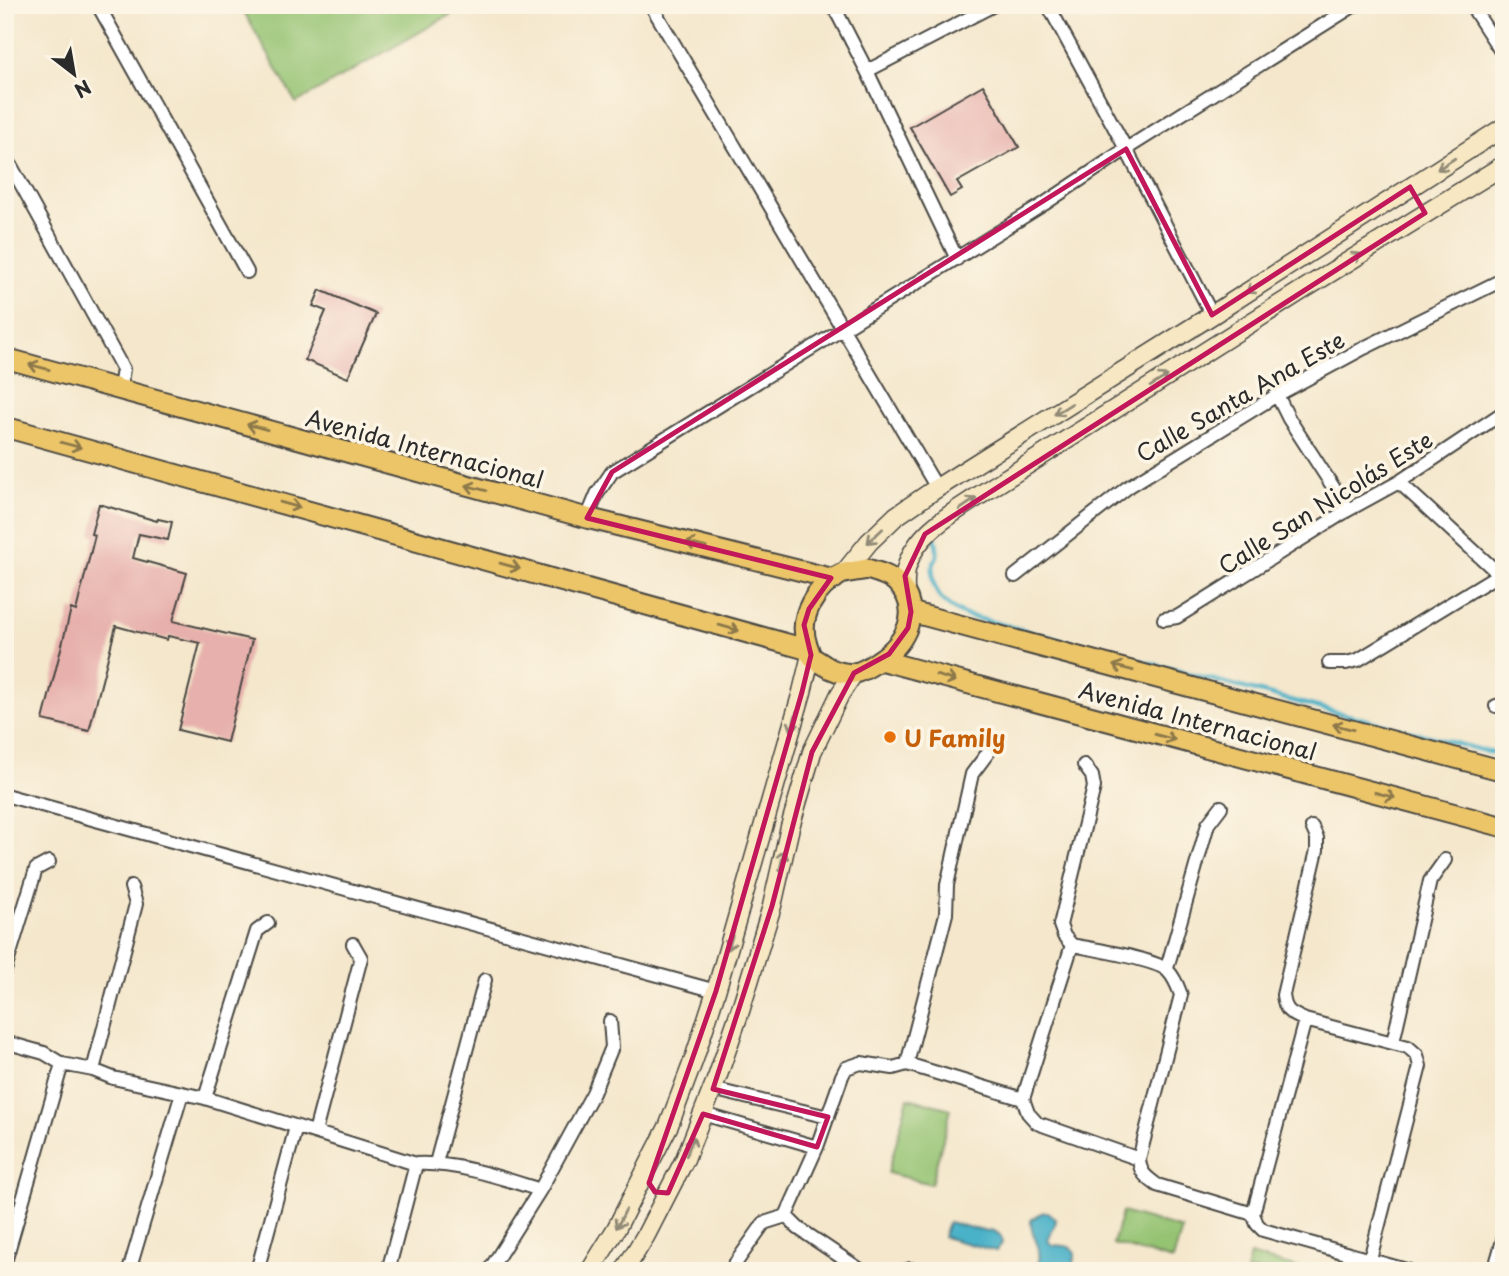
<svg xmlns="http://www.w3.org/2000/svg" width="1509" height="1276" font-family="'Playpen Sans',sans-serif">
<rect width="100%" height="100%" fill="#fcf5e5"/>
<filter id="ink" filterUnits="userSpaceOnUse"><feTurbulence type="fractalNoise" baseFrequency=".0143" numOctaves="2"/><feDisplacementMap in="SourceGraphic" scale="14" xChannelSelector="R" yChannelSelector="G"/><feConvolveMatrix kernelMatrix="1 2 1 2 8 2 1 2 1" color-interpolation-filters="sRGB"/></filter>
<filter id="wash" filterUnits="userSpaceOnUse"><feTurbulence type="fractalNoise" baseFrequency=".00686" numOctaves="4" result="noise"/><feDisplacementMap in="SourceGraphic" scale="28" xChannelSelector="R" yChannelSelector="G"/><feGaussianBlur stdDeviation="1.57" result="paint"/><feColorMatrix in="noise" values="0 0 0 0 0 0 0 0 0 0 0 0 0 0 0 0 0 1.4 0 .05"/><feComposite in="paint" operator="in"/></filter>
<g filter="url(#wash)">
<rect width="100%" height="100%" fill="#f4e7cc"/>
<path fill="#94c372" stroke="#60774e" stroke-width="2" d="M240,5H467L296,103Z
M908,1098L951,1109L931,1184L888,1173Z
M1122,1212L1182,1229L1173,1260L1113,1244Z
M1250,1255L1302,1269V1271H1246Z"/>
<path fill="#49b1c8" stroke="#3a6e7a" stroke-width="2" d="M1048,1212L1056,1219C1056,1227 1050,1232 1048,1241L1053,1245C1057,1246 1061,1245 1065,1246C1080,1248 1076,1263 1067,1269L1057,1268L1042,1271H1023L1034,1266L1039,1262C1042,1242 1030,1238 1031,1220L1041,1213Z
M948,1222L987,1232L990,1230C997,1232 1001,1234 1003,1242L996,1251L943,1237Z"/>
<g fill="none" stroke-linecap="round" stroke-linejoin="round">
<path stroke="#49b1c8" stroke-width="4.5" d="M935,537C936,543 938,549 937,555C935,565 935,555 933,566C930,592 943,605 965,615L1504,756"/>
</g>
<g id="blocks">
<path fill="#e7b0ac" d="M983,85L1019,147L957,182L962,190L950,197L910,127Z
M320,290L376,314L348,378L305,360L326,311L313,306Z
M99,504L157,521L158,519L172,522L168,540L139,534L133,558L187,573L173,621L252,640L227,742L178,730L200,643L168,636L167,640L116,626L89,731L43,720L71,609L76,611L95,535L91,534Z"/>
</g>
</g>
<g filter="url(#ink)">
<use href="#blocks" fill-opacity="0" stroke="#494743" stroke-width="2"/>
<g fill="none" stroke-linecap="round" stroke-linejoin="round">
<g stroke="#494743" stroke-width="16">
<path id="street" d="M98,5L247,272
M651,5L937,488
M833,5L867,71L957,259
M1048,5L1126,149L1212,315
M1471,5L1504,56
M867,71L994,5
M5,155L123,369L120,389
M1277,395L1289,419L1348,510
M1399,482L1499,574
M587,518L597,494L612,472L1044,204L1126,149L1355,5
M1015,576L1128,487L1277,395L1364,348L1504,279
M1164,619L1177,617L1348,510L1399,482L1504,412
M1329,663H1346L1358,660L1504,571
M1496,706L1504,704
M1084,765L1092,776L1094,787L1060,925L1064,936L1072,945C1091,949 1157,959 1168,971C1175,978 1178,987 1181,995L1139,1159C1140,1173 1146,1177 1157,1185L1253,1214
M5,795L716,991
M1312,827L1317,838V850L1283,995C1285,1012 1290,1013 1305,1020L1408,1047L1417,1055L1420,1066L1370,1259
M1072,945L1023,1099L1028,1113L1037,1123L1139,1159
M1167,968L1208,824L1221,807
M5,970L36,869L49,862
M1305,1020L1253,1214L1257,1224L1263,1230L1410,1271
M5,1042L44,1053L62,1064L93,1070L113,1078L205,1098L416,1164C457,1162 502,1178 540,1190
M1393,1042L1430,881L1445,860
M907,1064L946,914L947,885L972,774L990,750
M93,1070L136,904L131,887
M712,1089L828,1117
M205,1098L257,931L268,923
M703,1114L817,1147
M315,1132L361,958L353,944
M436,1163L485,980
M786,1216L798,1228L862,1271
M5,1262L62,1064
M129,1271L182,1093
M257,1271L296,1127
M388,1271L416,1164
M489,1271L540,1190L593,1093L612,1047L610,1021
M730,1271L764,1223L786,1216L817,1147L842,1076L846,1068L861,1063L893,1068L907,1064L1023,1099
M904,1271L911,1269L913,1271
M1494,1271L1504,1237"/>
</g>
<g stroke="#494743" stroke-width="21">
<path id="secondary" d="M844,573L869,542L896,516L937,488L1212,315L1504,127
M905,594C905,584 904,575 907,566C917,531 955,512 983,493L1304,289L1504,165
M590,1271L616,1229L669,1125L694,1059L716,991L802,692L811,655
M624,1271L646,1235L685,1159L718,1075L741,1008L772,906L790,827L812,752L840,694L854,673"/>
</g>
<g stroke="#494743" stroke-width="23">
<path id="primary" d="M5,358L587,518L834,579
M5,427L809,650
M867,569C877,572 889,575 896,582C925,610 905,644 878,661C871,666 861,672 854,673C844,675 831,670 824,665C820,662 813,659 811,655C809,652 809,648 807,645C797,616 816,587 841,574C849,571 859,571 867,569Z
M911,612L1504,771
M880,660L1504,827"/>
</g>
<use href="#street" stroke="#fff" stroke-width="12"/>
<use href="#secondary" stroke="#f7e8c3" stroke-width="18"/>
<use href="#primary" stroke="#ecc569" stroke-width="19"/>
</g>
<defs><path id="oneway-shaft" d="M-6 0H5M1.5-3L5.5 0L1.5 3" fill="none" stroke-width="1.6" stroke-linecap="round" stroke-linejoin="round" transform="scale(1.75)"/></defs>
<g stroke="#918a77">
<use href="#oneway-shaft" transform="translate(1446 164) rotate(147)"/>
<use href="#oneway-shaft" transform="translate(1352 259) rotate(-32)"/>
<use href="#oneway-shaft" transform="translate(1255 287) rotate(147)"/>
<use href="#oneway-shaft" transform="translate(1159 381) rotate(-32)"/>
<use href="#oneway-shaft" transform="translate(1063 409) rotate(148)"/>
<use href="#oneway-shaft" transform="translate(968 504) rotate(-34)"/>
<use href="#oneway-shaft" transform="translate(875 536) rotate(137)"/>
<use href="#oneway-shaft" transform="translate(794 721) rotate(106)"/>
<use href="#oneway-shaft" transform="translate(782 860) rotate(-77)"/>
<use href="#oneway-shaft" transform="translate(731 940) rotate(106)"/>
<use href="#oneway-shaft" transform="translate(690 1146) rotate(-69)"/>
<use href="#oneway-shaft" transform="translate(621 1219) rotate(117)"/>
</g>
<g stroke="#8c784a">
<use href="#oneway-shaft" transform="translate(39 367) rotate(-165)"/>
<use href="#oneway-shaft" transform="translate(257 427) rotate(-165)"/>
<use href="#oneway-shaft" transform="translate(71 445) rotate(15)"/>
<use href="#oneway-shaft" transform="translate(476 488) rotate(-165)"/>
<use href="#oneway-shaft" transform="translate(290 505) rotate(16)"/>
<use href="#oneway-shaft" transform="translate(696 545) rotate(-166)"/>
<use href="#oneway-shaft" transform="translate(510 566) rotate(16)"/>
<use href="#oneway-shaft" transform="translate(729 628) rotate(16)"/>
<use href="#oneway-shaft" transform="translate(1123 668) rotate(-165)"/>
<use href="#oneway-shaft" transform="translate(946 678) rotate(16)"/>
<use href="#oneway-shaft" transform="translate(1343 727) rotate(-165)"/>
<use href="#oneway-shaft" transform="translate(1165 737) rotate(15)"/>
<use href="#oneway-shaft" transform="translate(1385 795) rotate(15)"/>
</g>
</g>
<path fill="none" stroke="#c2185b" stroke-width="5" stroke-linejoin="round" d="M1126,149L1212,315L1410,187L1425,213L925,534L905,576L911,612L908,628L889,654L854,673L812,752L772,906L713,1089L828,1117L817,1147L703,1114L668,1193L655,1192L649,1183L716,991L802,692L811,655L804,625L809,609L831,578L587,518L612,472Z"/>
<circle fill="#e8710a" stroke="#fcf5e5" stroke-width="2.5" cx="890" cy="737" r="7"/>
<g text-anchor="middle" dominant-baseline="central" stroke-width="7" stroke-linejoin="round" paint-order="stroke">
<g font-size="23" fill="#2b2b2b" stroke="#fcf5e5">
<text transform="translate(1240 396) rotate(-30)">Calle Santa Ana Este</text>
<text transform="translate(425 448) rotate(15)">Avenida Internacional</text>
<text transform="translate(1325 502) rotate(-32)">Calle San Nicolás Este</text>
<text transform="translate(1198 720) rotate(15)">Avenida Internacional</text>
</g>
<g font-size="23" font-weight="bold" fill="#c56008" stroke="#fcf5e5" text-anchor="start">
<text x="904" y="737">U Family</text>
</g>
</g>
<rect width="1509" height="1276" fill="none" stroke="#fcf5e5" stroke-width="28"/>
<g transform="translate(74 74) rotate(149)" stroke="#fcf5e5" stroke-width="5" paint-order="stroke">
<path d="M0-5L12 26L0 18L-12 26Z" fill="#2b2b2b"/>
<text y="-10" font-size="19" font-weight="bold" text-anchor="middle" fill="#2b2b2b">N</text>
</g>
</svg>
